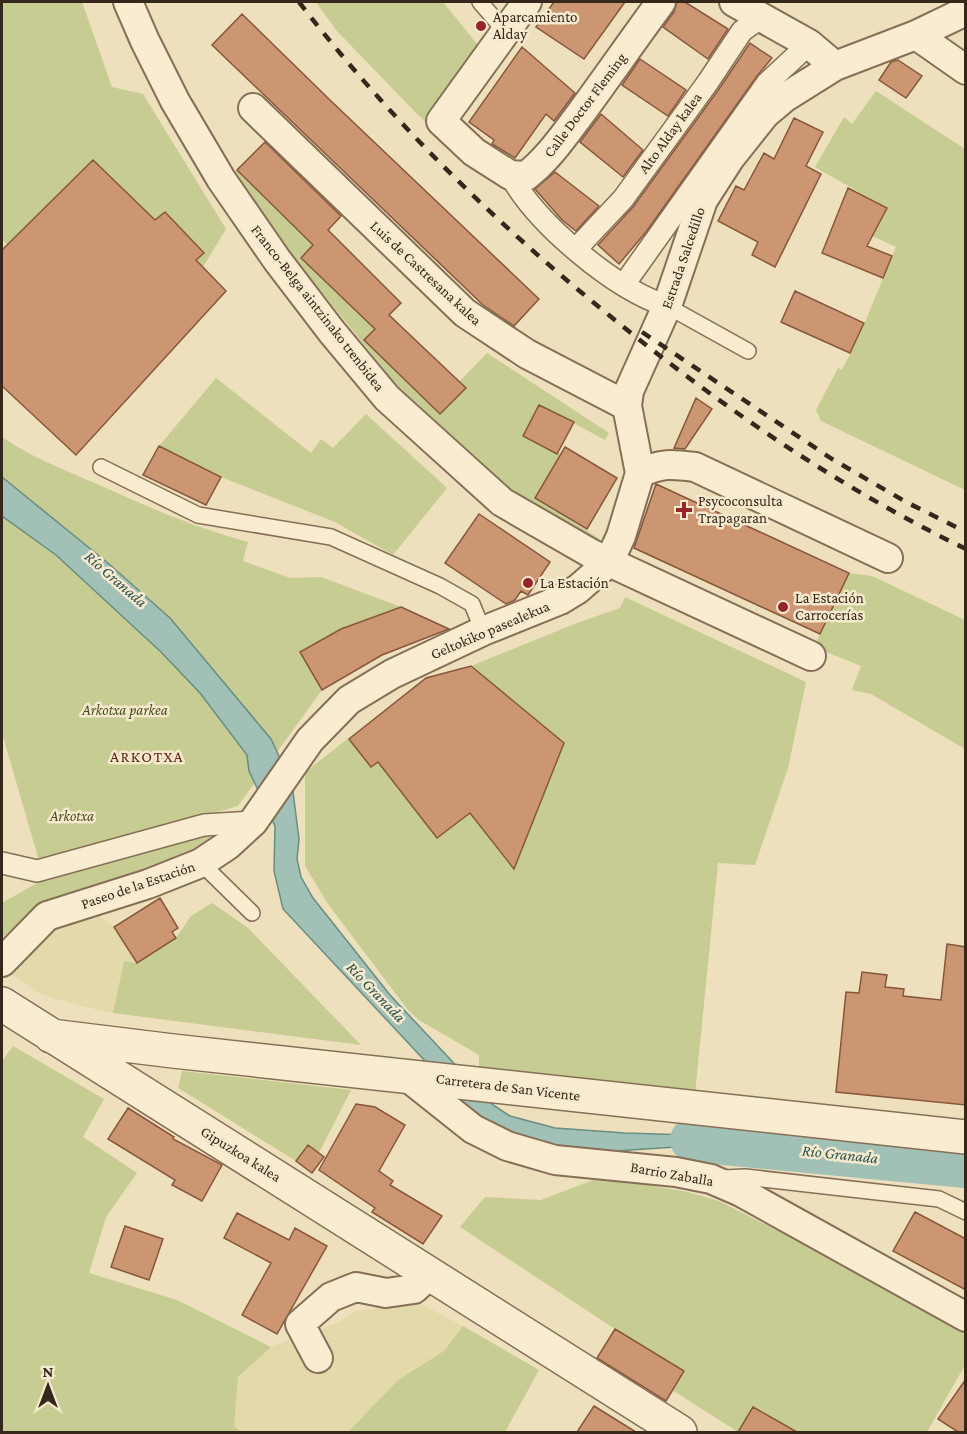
<svg xmlns="http://www.w3.org/2000/svg" width="967" height="1434" font-family="'Crimson Pro',serif">
<rect width="100%" height="100%" fill="#eedfbd"/>
<path fill="#e4d9ab" d="M98,915L114,927L137,963L124,961L113,1013L77,1005L40,994L11,974L50,924Z
M419,1303L463,1326L444,1351L398,1380L348,1432H241L234,1426L238,1377L271,1347L337,1323L355,1311Z"/>
<path fill="#c7cc92" d="M2,2H82L112,87L143,94L226,229L203,267L197,260L203,254L165,212L155,220L93,160L7,245L2,239Z
M316,2H443L482,50L430,125L419,116L336,30Z
M876,91L965,149V490L821,421L816,410L838,368L842,370L861,332L896,247L872,236L887,208L815,167L844,117L852,124Z
M237,170L313,245L301,258L375,329L364,340L439,414L466,389L459,382L487,353L609,433L605,440L540,405L524,436L562,454L535,498L600,539L597,546L507,495L433,430L230,178Z
M216,378L311,453L321,439L333,448L366,414L447,488L393,555L335,522L221,477L159,446Z
M2,437C31,457 64,470 97,484C146,506 196,528 248,542L243,561L290,578L321,577L401,607L344,627L301,652L322,690L238,806L40,864L2,733Z
M849,573L872,576L965,620V749L871,694L852,690L861,666L814,647Z
M625,597L806,682L788,768L755,865L718,863L695,1094L479,1070V1055L419,1020L408,1010L328,904L305,866V772L426,678L471,666L577,623L620,608Z
M214,829L217,836L157,871L56,901L2,937V903L51,875Z
M212,903L247,927L361,1045L113,1013L124,961L137,963L176,938L191,916Z
M13,1046L104,1099L83,1137L137,1173L106,1217L89,1273L177,1300L271,1347L238,1377L234,1426L241,1432H2V1061Z
M182,1071L351,1090L319,1153L307,1145L296,1161L178,1088Z
M601,1177L688,1192L719,1201L836,1260L965,1330V1365L927,1432H797L753,1407L738,1432L672,1390L684,1371L615,1329L460,1227L485,1197L541,1200Z
M463,1326L539,1370L505,1432H348L398,1380L444,1351Z"/>
<path fill="#a1c0b6" stroke="#698d83" stroke-width="1.5" d="M2,477L109,564L170,618L271,739L292,784L299,839L297,859L301,877L313,898L390,995L493,1105L510,1116L555,1128L625,1133L719,1136L764,1148L676,1147L615,1151L537,1148L481,1128L427,1063L283,909L274,871L275,826L249,771L247,755L200,693L161,652L56,555L2,516Z"/>
<g fill="none" stroke-linecap="round" stroke-linejoin="round">
<path stroke="#a1c0b6" stroke-width="44" d="M692,1140L966,1166"/>
</g>
<path fill="#cd9672" stroke="#86573c" stroke-width="1.5" d="M554,2H625L584,59L536,27Z
M677,2H685L728,29L708,59L663,27L674,12Z
M242,14L331,101L539,299L514,326L483,305L212,45Z
M750,43L772,58L757,76L646,232L619,264L598,245L633,207L719,89Z
M522,47L575,93L554,121L546,114L515,158L492,144L494,140L469,122Z
M640,59L686,90L668,116L622,85Z
M898,60L922,76L906,98L879,80L891,62Z
M601,114L643,150L623,177L580,142Z
M794,118L823,132L806,166L821,174L775,267L752,255L758,242L718,221L736,186L744,190L764,153L774,159Z
M265,142L341,216L328,230L401,303L389,315L466,388L440,414L364,340L375,329L301,258L313,245L237,170Z
M93,160L155,220L165,212L204,253L196,260L226,291L76,455L2,386V250Z
M555,172L599,206L576,231L562,220L535,189Z
M848,188L887,208L867,246L892,256L883,278L822,253Z
M795,291L864,323L850,353L781,322Z
M696,398L712,409L685,449L674,448Z
M539,405L574,422L557,454L523,436Z
M159,446L221,477L206,505L143,475Z
M565,447L617,478L587,529L535,498Z
M656,484L849,573L820,634L634,548Z
M479,514L550,562L528,595L521,591L515,600L506,604L445,563Z
M401,607L449,629L382,655L322,690L300,652L341,629Z
M471,666L564,743L514,869L470,813L437,838L378,762L371,767L349,739L426,678Z
M160,898L178,928L172,932L176,938L137,963L114,927Z
M947,944L966,947V1105L836,1092L846,992L859,993L862,972L887,975L885,987L904,989L903,996L941,1000Z
M356,1104L375,1107L405,1125L379,1171L393,1181L390,1185L442,1216L423,1244L372,1212L375,1208L319,1170Z
M128,1108L174,1137L173,1139L222,1165L202,1201L172,1185L175,1180L108,1139Z
M308,1145L324,1157L312,1173L296,1161Z
M915,1212L966,1239V1290L893,1251Z
M237,1213L289,1240L295,1228L327,1246L277,1334L242,1315L271,1263L224,1238Z
M125,1226L163,1239L149,1280L111,1267Z
M615,1329L684,1371L666,1401L597,1358Z
M966,1379V1432H958L938,1419Z
M594,1406L636,1432H577Z
M753,1407L797,1432H738Z"/>
<g fill="none" stroke-linecap="round" stroke-linejoin="round">
<g stroke="#866f56" stroke-width="18">
<path id="service" d="M480,2L505,31
M667,306L748,351
M101,467L198,515L331,537L440,586L472,604L483,631
M201,863L252,913
M724,1178L745,1177L939,1199L966,1212"/>
</g>
<g stroke="#866f56" stroke-width="24">
<path id="pedestrian" d="M510,175C537,224 614,289 667,306
M576,249L623,199L708,82L742,31L763,16
M630,276L767,83L809,44
M2,863L37,871L204,825L253,822"/>
</g>
<g stroke="#866f56" stroke-width="32">
<path id="minor" d="M128,2L145,41L175,101L221,179L277,260L332,332L387,398L502,502L592,554L811,656
M527,2L441,121L474,152L510,175L526,176C547,160 562,138 578,117C606,79 633,40 661,2
M734,2L809,44L835,66
M916,35L966,70
M253,108L465,313L527,354L627,406L640,473
M627,406L629,391L667,306L703,200L730,158L765,114L784,98L835,66L916,35L966,11
M2,962L47,916L148,884L201,863L228,845L253,822L310,740L349,700L392,674L483,631L560,600L578,589L609,562L621,536L640,473C662,463 671,464 695,467L888,558
M405,1075L473,1129L507,1146L555,1160L676,1172L711,1179L741,1192L966,1317
M318,1358L300,1324L331,1297L356,1287L386,1293L414,1289L430,1274"/>
</g>
<g stroke="#866f56" stroke-width="36">
<path id="tertiary" d="M2,1004L680,1432
M51,1036L173,1051L966,1137"/>
</g>
<use href="#service" stroke="#f9ecd0" stroke-width="15"/>
<use href="#pedestrian" stroke="#f9ecd0" stroke-width="21"/>
<use href="#minor" stroke="#f9ecd0" stroke-width="28"/>
<use href="#tertiary" stroke="#f9ecd0" stroke-width="33"/>
<path stroke="#35271b" stroke-width="4.5" stroke-dasharray="10 10" stroke-linecap="butt" d="M299,2C389,119 495,223 610,316C720,406 838,487 966,549
M642,332L832,459L906,502L966,532"/>
</g>
<g fill="#962529" stroke="#f6e9cd" stroke-width="2">
<circle cx="481" cy="26" r="6"/>
<path d="M681 501h6v6h6v6h-6v6h-6v-6h-6v-6h6z"/>
<circle cx="528" cy="583" r="6"/>
<circle cx="783" cy="607" r="6"/>
</g>
<g text-anchor="middle" dominant-baseline="central" stroke-width="5" stroke-linejoin="round" paint-order="stroke">
<g font-size="15" fill="#35271b" stroke="#f6e9cd" text-anchor="start">
<text x="493" y="17">Aparcamiento<tspan x="493" dy="17">Alday</tspan></text>
<text x="698" y="501">Psycoconsulta<tspan x="698" dy="17">Trapagaran</tspan></text>
<text x="540" y="583">La Estación</text>
<text x="795" y="598">La Estación<tspan x="795" dy="17">Carrocerías</tspan></text>
</g>
<g font-size="15" fill="#35271b" stroke="#f6e9cd">
<text transform="translate(585 105) rotate(-53)">Calle Doctor Fleming</text>
<text transform="translate(670 133) rotate(-54)">Alto Alday kalea</text>
<text transform="translate(683 258) rotate(-71)">Estrada Salcedillo</text>
<text transform="translate(426 273) rotate(43)">Luis de Castresana kalea</text>
<text transform="translate(318 308) rotate(52)">Franco-Belga aintzinako trenbidea</text>
<text transform="translate(490 630) rotate(-23)">Geltokiko pasealekua</text>
<text transform="translate(138 885) rotate(-19)">Paseo de la Estación</text>
<text transform="translate(508 1087) rotate(7)">Carretera de San Vicente</text>
<text transform="translate(241 1154) rotate(32)">Gipuzkoa kalea</text>
<text transform="translate(672 1174) rotate(10)">Barrio Zaballa</text>
</g>
<g font-size="15" font-style="italic" fill="#475221" stroke="#f6e9cd">
<text x="125" y="710">Arkotxa parkea</text>
<text x="72" y="816">Arkotxa</text>
</g>
<g font-size="16" font-style="italic" fill="#2a5652" stroke="#f6e9cd">
<text transform="translate(116 579) rotate(41)">Río Granada</text>
<text transform="translate(376 992) rotate(46)">Río Granada</text>
<text transform="translate(840 1154) rotate(6)">Río Granada</text>
</g>
<g font-size="16" letter-spacing="1.5" fill="#63271a" stroke="#f6e9cd">
<text x="147" y="756">ARKOTXA</text>
</g>
</g>
<rect width="967" height="1434" fill="none" stroke="#35271b" stroke-width="6"/>
<g transform="translate(48 1386)" stroke="#f6e9cd" stroke-width="4.5" paint-order="stroke">
<path d="M0-4.5L10 22L0 15L-10 22Z" fill="#35271b"/>
<text y="-9" font-size="16" font-weight="bold" text-anchor="middle" fill="#35271b">N</text>
</g>
</svg>
